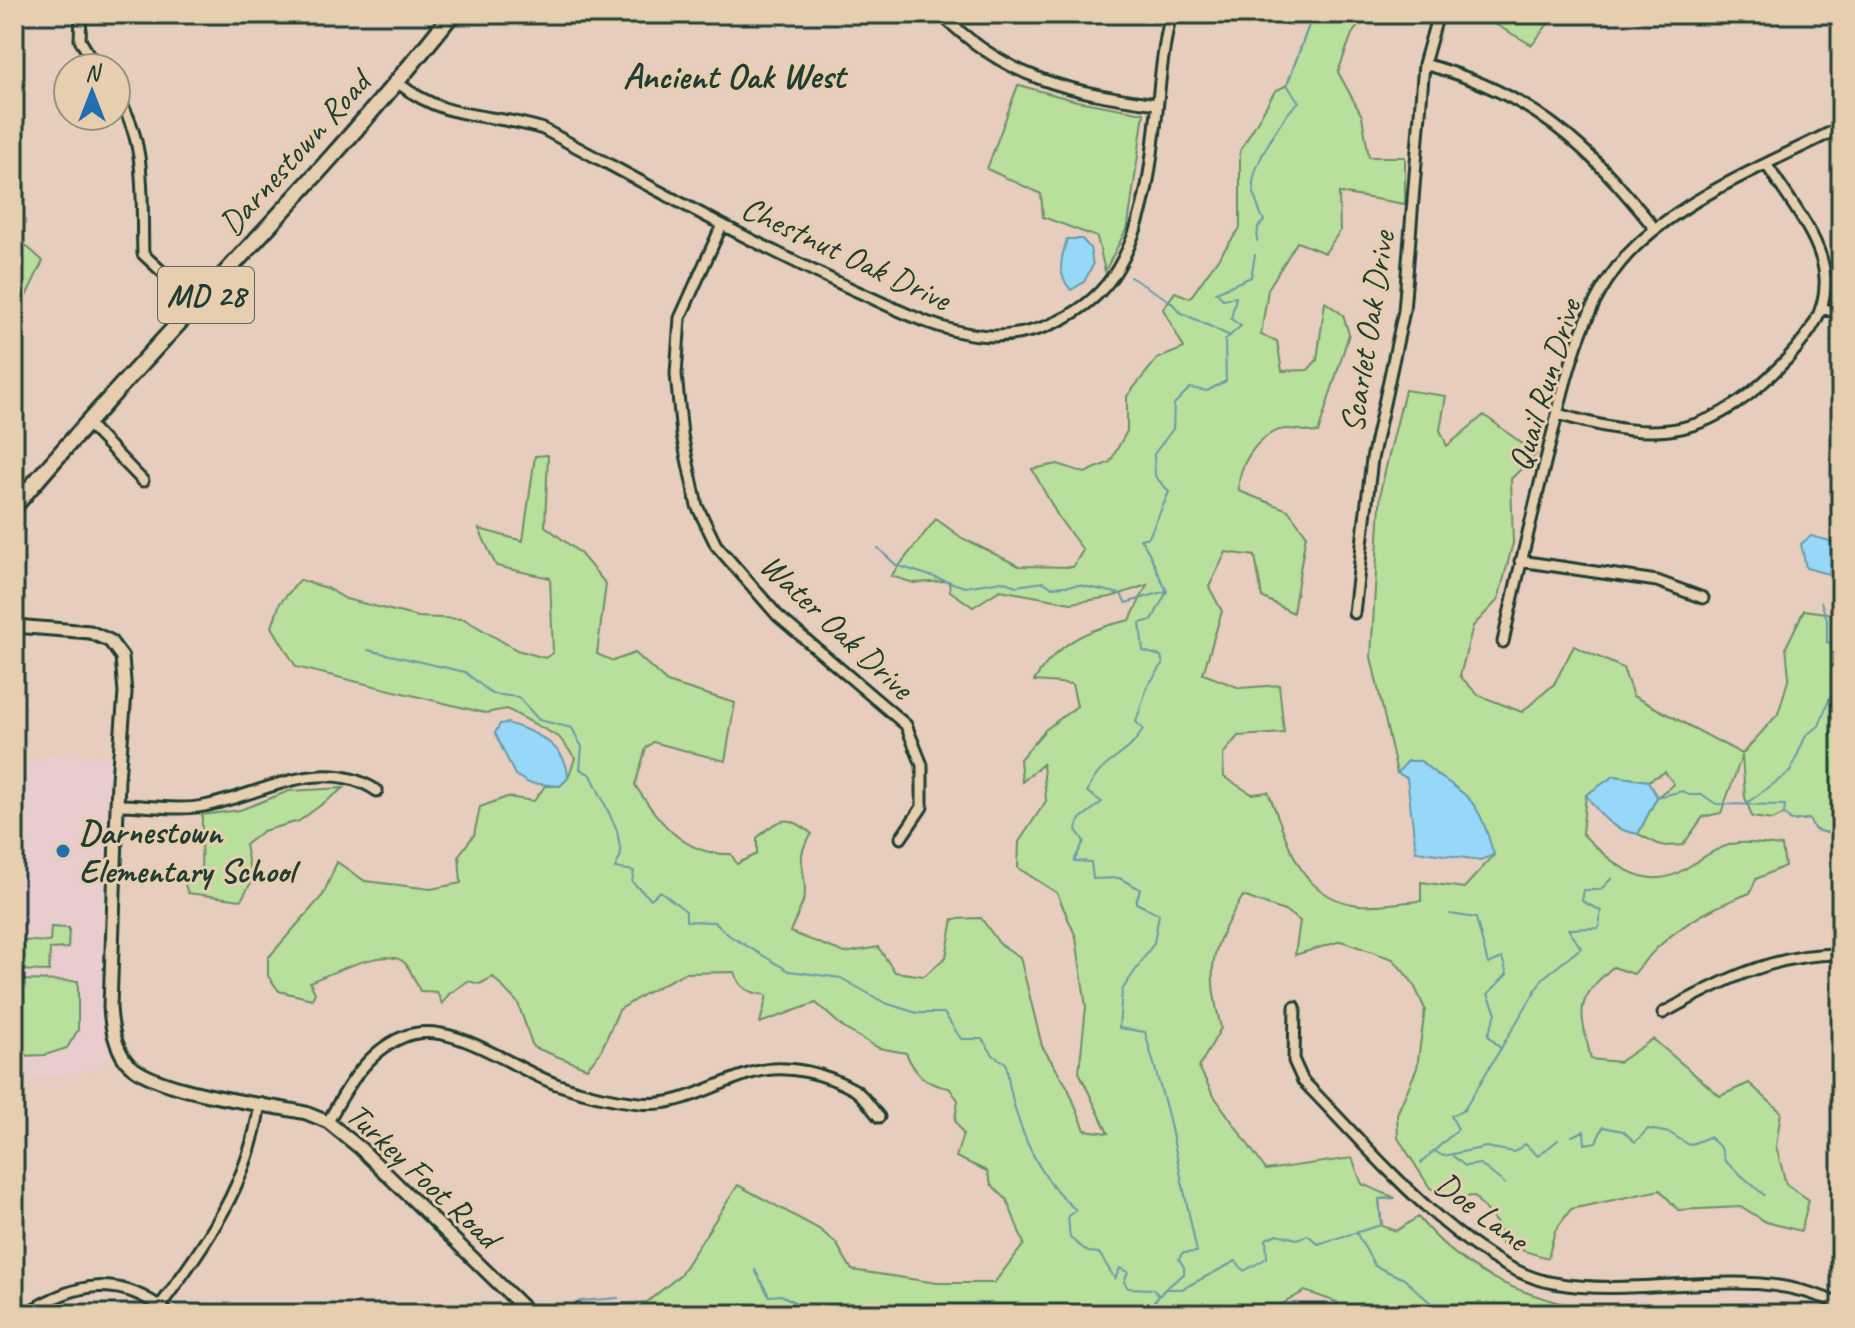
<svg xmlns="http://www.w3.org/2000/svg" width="1855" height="1328" font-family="Caveat,sans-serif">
<rect width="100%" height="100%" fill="#e7cdbd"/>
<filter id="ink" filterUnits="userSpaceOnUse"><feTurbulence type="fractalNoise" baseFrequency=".0125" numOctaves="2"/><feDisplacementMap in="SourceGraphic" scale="16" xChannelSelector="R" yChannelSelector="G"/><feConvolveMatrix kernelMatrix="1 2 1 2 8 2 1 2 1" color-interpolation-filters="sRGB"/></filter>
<g filter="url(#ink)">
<path fill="#e8ccce" d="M49,755L114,756L105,1018L114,1048L101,1068L14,1084V762L34,763Z"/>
<path fill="#b8df9b" stroke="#6c8e68" stroke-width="2" d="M1313,14H1367L1352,34L1338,72L1362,116L1369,157H1405V204L1339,193L1340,231L1325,253L1297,242L1268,289L1261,335L1277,341L1282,371L1308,370L1317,360L1325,302L1343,315L1349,334L1318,433C1308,432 1295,428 1285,429C1259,432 1236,467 1239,491L1288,510L1306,534L1293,613L1262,597L1255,556L1226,552L1209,587L1222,611L1203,674L1240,688L1279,685L1284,733L1238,736L1223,754L1224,777L1252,794L1268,792C1289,840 1297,898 1359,905C1379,907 1401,902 1421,901V882L1464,888L1494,855L1468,798L1437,777L1421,761L1408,762L1397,773L1371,657L1381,488L1405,390L1446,396L1440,430L1447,446L1484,415L1536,454L1511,479L1513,543L1498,600L1473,626L1460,676L1478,695L1522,712L1554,684L1574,646L1623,668L1633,696L1742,754L1778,714L1789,677L1786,647L1804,610L1834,614L1841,607V836L1815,830L1809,819L1791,821L1784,814L1773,820L1752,817L1745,797L1742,756L1721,813L1703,817L1683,845L1662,846L1638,834L1657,797L1674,784L1665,772L1648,781L1614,776L1586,795L1582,833C1607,860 1645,894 1683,870C1699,861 1713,849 1732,844C1746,840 1767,845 1782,846L1785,866L1756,879L1750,893C1702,911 1665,933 1634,974L1613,967C1573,1002 1580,1010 1591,1059L1619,1062L1653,1039L1720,1096L1749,1083L1781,1112L1776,1146L1786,1184L1809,1200L1801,1231L1766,1222L1742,1207L1678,1210L1660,1190L1571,1209L1555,1231L1548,1258L1501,1244L1499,1226L1474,1196L1451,1198L1430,1188L1398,1138L1397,1114L1417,1068L1425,1009L1413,983L1393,959L1341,941L1295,955L1300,921L1287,912L1243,896C1210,950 1206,967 1221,1028L1199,1067L1212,1093L1266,1170L1352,1158L1362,1184L1395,1198L1379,1199L1382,1226L1396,1231L1418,1217C1463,1272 1513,1292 1580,1308L1584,1314H1341L1337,1302L1305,1291L1282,1304L1251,1314H571L579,1306L647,1302L679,1276L738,1185L819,1229L836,1243L852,1270L937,1283H994L1024,1244L1007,1200L991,1184L987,1171L956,1157L963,1134L955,1120L958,1100L949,1088C926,1085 915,1074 906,1053L879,1048L845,1029L816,1003L760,1023L767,995C749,993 740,989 734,972L684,973L646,993L619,1010L600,1053L587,1068L533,1047L518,1003L493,977L480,984L468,981L449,994L442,1004L437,992L420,991C416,983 411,970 405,963C387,945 331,974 310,982L315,993L312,999L279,991L268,976V958L323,895L337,862L365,881L431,889L461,883L459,855L474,835L480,807L507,797L534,801L545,786H560L568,778L575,758L559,737L507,709L485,713L296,667L272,627L280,603L300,580L327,588L346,599L418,617L464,619L517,650L545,658L553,653L550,578L496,566L479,529L523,541L535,456L548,455L545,526L580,553L606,584L597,654L613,661L635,653L667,682L735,703L725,761L653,742L646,748L635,785C658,821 684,856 731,854L737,864L757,854V838C781,817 787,814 812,834C795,855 804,865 805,889C806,902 794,920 790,932L845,953L878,947L895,972L924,976L946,957L953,919L981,918L999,943L1020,957L1042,1046L1068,1088L1085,1130L1108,1133L1079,1072L1086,1007L1076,937L1057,893L1018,868L1019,842L1046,801L1043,764L1022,782L1020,759L1045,730L1077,706L1072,684L1034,681C1057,643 1087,629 1130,620L1147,585L1111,597L1071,603L1000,590L973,607L950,591L949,581L914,583L891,576L936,519L962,538L1019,566L1073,567L1083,550L1059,518L1032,469L1058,464L1085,473L1110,462L1127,431V396L1157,359L1184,348L1163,309L1175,292L1190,298L1240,228V151L1275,91L1287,85Z
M1477,14H1548L1550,21L1532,45Z
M1018,85L1077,101L1144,113L1128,226L1105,271L1097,237L1043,217L1041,194L987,169Z
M14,235L43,261L14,321Z
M344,788L299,821L263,831L245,845L252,881L241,900L188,893L185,885L201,872L202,815L240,810L289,791Z
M51,927L69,928L68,948L50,949L49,971L14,970L15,940L50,942Z
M16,980L78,981V1030L67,1048L45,1055L19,1056L14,1017Z"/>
<path fill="#97d8f9" stroke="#679aaa" stroke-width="2" d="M1067,239H1082L1090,248L1093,265L1084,282L1071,290C1056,273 1061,259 1067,239Z
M1811,536L1841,544L1828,574L1806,568L1801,544Z
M507,723C535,731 568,746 568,778L560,786L529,783L515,775L495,733L500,724Z
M1408,761H1421C1435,776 1453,783 1467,797C1482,811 1488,836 1494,855L1480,860L1416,851L1407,778L1397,773Z
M1614,776L1648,781L1657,797L1638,834C1611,830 1601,816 1586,795Z"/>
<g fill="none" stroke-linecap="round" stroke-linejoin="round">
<path stroke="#679aaa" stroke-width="2" d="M1257,241L1258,227L1264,221C1260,213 1253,195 1253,185C1253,164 1284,114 1299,102L1287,85L1313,14
M1130,277L1170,301L1180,312L1230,336
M878,548L896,565L965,587L1002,581L1016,586L1044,582L1051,587L1079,585L1121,594L1126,603L1166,591
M1821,602L1827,619V642L1836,645
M1841,641L1836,645L1841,651
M368,650L465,672L492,694L518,697L539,720L572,728L582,747L580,769L591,775L617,830L621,855L615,868L634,871L632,882L651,899L660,891L686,911V921L714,922L730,936L789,971L841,978L885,1003L917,1013H944L961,1039H982L994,1056L1006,1063C1012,1116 1034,1175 1076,1210L1068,1216L1070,1238L1088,1252L1099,1253L1115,1279L1120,1268L1128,1272L1124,1282L1128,1288L1153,1289L1159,1296
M1657,797L1683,791L1689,795H1703L1716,804L1785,805L1784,814L1791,821L1809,819L1815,830L1841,836
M1744,805L1790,772L1806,735L1819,726L1841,668
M1450,914L1476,918L1488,964L1502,958L1507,974L1488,994L1496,1013L1488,1035L1501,1049
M1572,1136L1584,1131L1585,1144L1596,1142L1603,1127L1623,1131L1635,1142L1648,1129L1670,1133L1689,1145L1709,1137L1721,1148L1725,1161L1764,1195
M1436,1152L1443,1156L1486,1147L1514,1152L1525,1144L1538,1156L1558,1140
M1453,1156L1465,1166L1480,1164L1505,1184
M1421,1163L1458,1129L1451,1116L1464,1110L1543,978L1581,948L1568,929L1599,928L1601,911L1582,901L1584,890H1600L1612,878
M1357,1234L1375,1266L1404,1279L1443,1314
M755,1270L769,1296L781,1295L818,1314
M1165,1289L1184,1274V1267L1179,1259L1182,1253L1197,1252L1168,1115L1145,1032L1119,1028L1122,990L1154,943L1159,914L1136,903L1140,889L1119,878L1093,879L1091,862L1074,861L1084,841L1076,830L1080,819L1102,802L1087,792C1102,756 1127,760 1143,729L1136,722L1147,687L1163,664L1161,656L1143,651L1140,623L1152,620L1167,591C1156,573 1153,554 1140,539L1149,537L1169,492L1155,476L1154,454L1173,429L1174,404L1190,388L1207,391L1226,381L1225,340L1241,326L1231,319L1236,297L1223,299L1216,292L1251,277L1255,255
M556,1313H564L580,1301L618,1298
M1144,1314L1165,1289H1182L1236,1261L1244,1271L1267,1258L1266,1239L1277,1234L1297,1239L1308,1235L1318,1244L1381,1225L1379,1199L1395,1198"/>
<g stroke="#1f3d34" stroke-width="15">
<path id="minor" d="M81,14L80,40L97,68
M941,14C1006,79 1069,92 1157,104
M1424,64C1532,93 1587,144 1655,229
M398,83C450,123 486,111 543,129C646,184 748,241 854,290C895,308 934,330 979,335C1033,341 1091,314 1118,268C1162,193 1151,95 1171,14
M116,95C148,140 141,201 143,254L197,304
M722,225L680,318L676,374L682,435L697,506L716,545L778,616L906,725L922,765V807L901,838
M1822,308L1841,314
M1558,414C1661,445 1712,438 1788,358C1809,335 1827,311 1825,278C1823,239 1787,198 1767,165
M86,422L143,481
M1520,561L1657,581L1703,598
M1354,613L1372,459L1404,311L1424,64L1438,14
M1503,642C1516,581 1531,520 1546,459C1565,386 1579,299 1637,245C1693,192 1774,162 1841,127
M118,805C145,805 178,811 204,806C261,795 322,754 377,791
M1295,1007L1294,1061L1303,1081C1366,1144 1466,1268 1554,1283C1650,1300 1750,1260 1841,1305
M1663,1013C1719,982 1775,953 1841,954
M328,1122C346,1089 366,1052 403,1037C450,1017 513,1069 556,1084C582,1093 611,1100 639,1103C681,1108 716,1082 755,1072C787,1063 827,1074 855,1090C864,1096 872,1109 879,1117
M160,1306C207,1242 249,1184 260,1103
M25,1314C75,1282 121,1273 169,1314"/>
</g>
<g stroke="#1f3d34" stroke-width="17">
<path id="tertiary" d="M14,626L90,632L110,641L122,657L125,693L118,779L110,1007C111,1025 114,1044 125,1060C149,1092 265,1104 306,1113L328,1122L360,1148L530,1314"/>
</g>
<g stroke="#1f3d34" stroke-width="20">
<path id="primary" d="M14,507C156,339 316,187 452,14"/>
</g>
<use href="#minor" stroke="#e7ceaf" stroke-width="9"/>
<use href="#tertiary" stroke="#e7ceaf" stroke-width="11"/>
<use href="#primary" stroke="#e7ceaf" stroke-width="14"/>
</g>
</g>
<circle fill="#1f6fb2" stroke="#e7ceaf" stroke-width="3" cx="63" cy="851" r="8"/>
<g text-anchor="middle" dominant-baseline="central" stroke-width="6" stroke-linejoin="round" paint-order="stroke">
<rect fill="#e7ceaf" stroke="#5b6859" stroke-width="2" x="158" y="267" width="96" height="56" rx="6"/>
<g font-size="32" font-weight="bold" fill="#1f3d34">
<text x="206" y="295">MD 28</text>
</g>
<g font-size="34" fill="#1f3d34" stroke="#e7ceaf">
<text transform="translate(294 153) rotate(-48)">Darnestown Road</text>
<text transform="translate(846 253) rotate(25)">Chestnut Oak Drive</text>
<text transform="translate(1367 332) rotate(-81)">Scarlet Oak Drive</text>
<text transform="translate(1544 385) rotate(-73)">Quail Run Drive</text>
<text transform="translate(837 626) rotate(43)">Water Oak Drive</text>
<text transform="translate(423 1175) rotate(43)">Turkey Foot Road</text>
<text transform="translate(1482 1211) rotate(37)">Doe Lane</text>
</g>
<g font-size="34" font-weight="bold" fill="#1f3d34" stroke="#e7ceaf" text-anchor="start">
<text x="79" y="831">Darnestown<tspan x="79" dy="39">Elementary School</tspan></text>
</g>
<g font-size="36" font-weight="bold" fill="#1f3d34" stroke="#e7ceaf">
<text x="734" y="76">Ancient Oak West</text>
</g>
</g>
<rect width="1855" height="1328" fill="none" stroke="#e7ceaf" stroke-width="48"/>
<rect x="24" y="24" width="1807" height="1280" fill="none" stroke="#1f3d34" stroke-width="3" filter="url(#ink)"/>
<g transform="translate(92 92)"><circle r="38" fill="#e7ceaf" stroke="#97947e" stroke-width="2"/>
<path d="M0-6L14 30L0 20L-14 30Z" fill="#1f6fb2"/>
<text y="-12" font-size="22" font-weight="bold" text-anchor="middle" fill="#1f3d34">N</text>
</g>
</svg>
